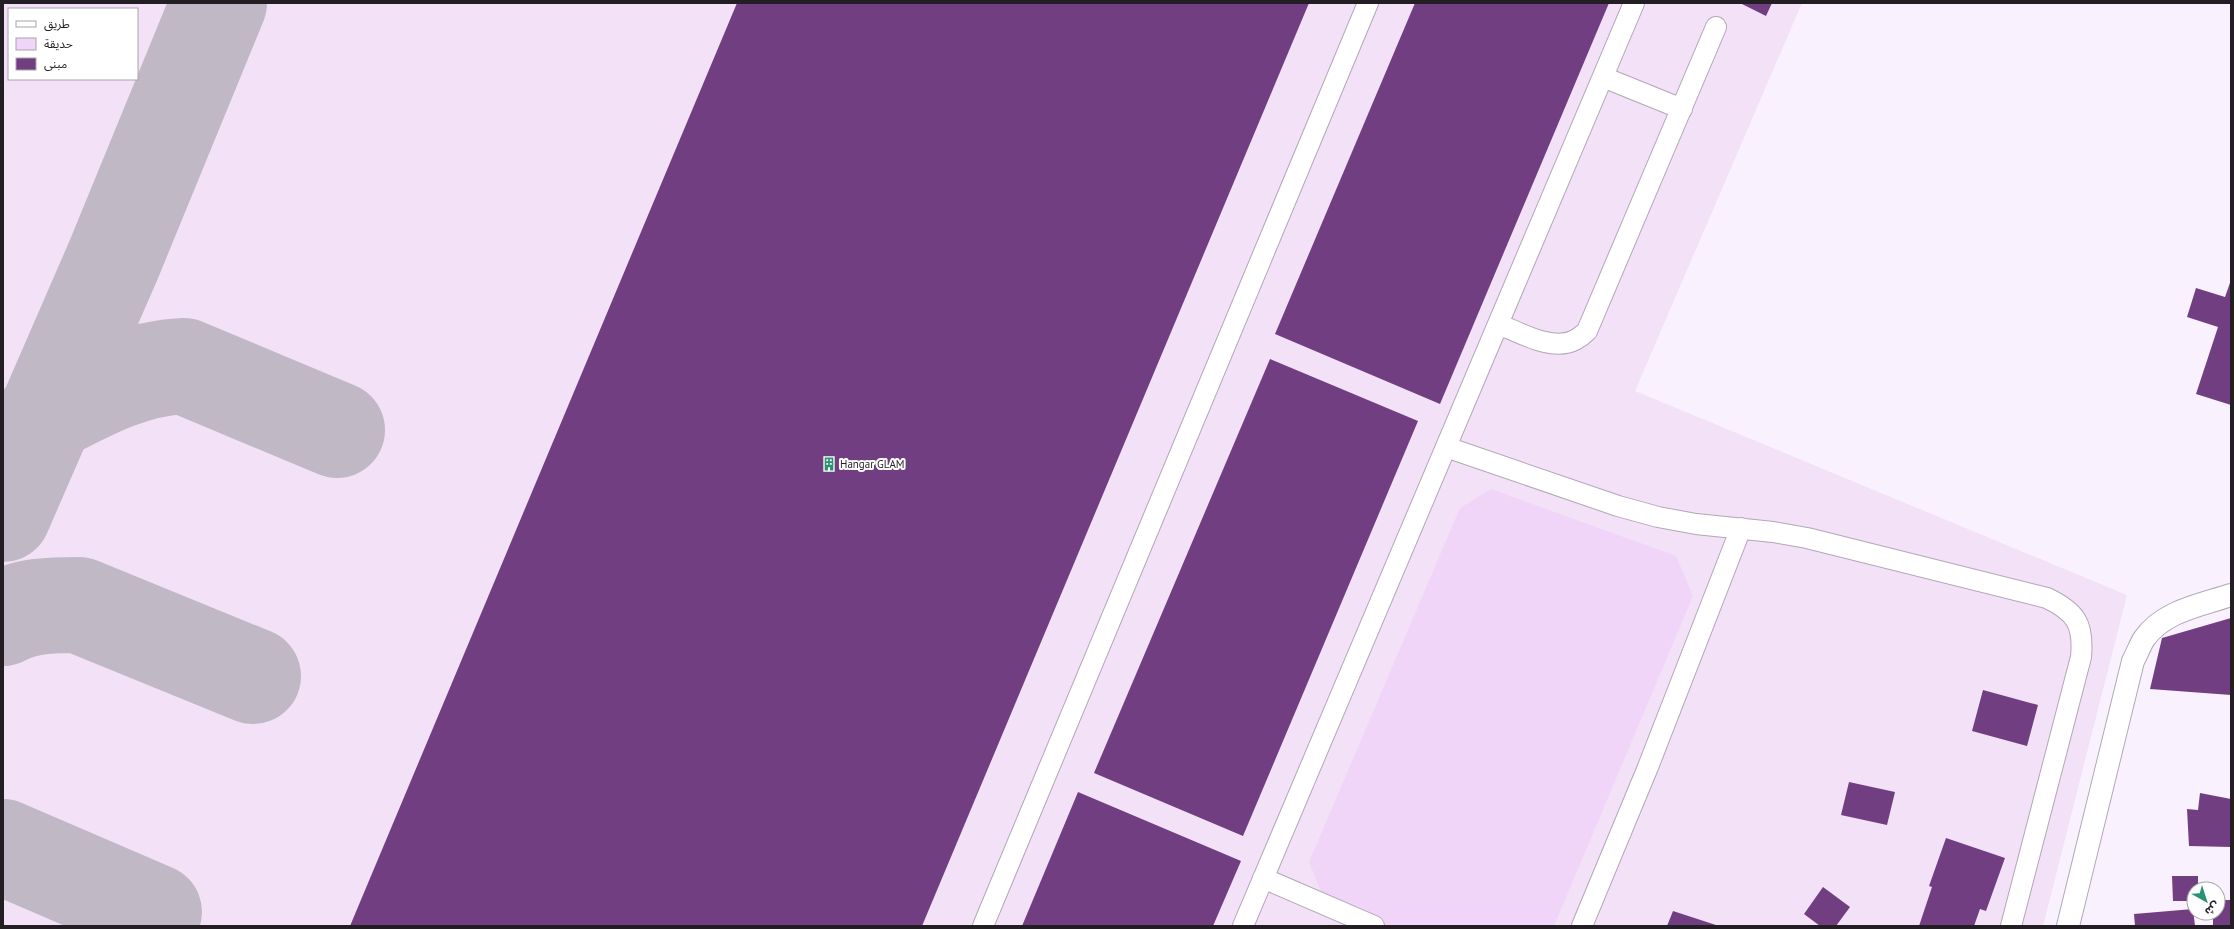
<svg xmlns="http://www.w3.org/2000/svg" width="2234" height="929" font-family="'PT Sans','Noto Sans Arabic',sans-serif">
<rect width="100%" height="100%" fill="#faf1fe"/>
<path fill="#f2e1f7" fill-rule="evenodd" d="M3,3H1802L1635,391L2127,595L2043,926H3ZM9,9H137V79H9Z"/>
<path fill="#f0d5f9" d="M1491,489L1676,556L1693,596L1554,926H1365L1329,911L1309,862L1460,508Z"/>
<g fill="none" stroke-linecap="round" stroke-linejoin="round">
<path stroke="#c0b8c4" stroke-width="96" d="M44,416C88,393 133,368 184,366L337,430
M3,514L114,259L219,3
M3,618C26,605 53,605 79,605L253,676
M3,847L154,912"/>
</g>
<path fill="#713f81" d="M737,3H1309L922,926H350Z
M1415,3H1609L1440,404L1275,334Z
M1740,3H1772L1766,16Z
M2231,280V405L2196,394L2218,327L2187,317L2196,288L2225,297Z
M1270,359L1418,421L1243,836L1094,773Z
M2231,618V695L2150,689L2162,638Z
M1983,690L2038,705L2027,746L1972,731Z
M1849,782L1895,792L1887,825L1841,815Z
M1078,792L1241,861L1213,926H1022Z
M2200,793L2231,799V847L2189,846L2187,809L2198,810Z
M1946,838L2005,858L1986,911L1980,909L1974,926H1919L1932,887L1929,886Z
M2172,876H2198V889H2194V901H2173Z
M1823,887L1850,907L1836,926H1820L1804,914Z
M2218,900H2231V926H2213V913H2218Z
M2193,909L2195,926H2135L2134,914Z
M1673,911L1719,926H1667Z"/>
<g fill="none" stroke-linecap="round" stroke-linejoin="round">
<g stroke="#b2a7b6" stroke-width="22">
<path id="lane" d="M1603,77L1682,109
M1498,324C1519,332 1552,352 1575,340C1579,338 1584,334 1587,331L1716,27
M1446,447L1618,506L1658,517L1696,524L1773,532L1807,538L2047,598C2076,612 2084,624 2081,657L2011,926
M1263,878L1374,926
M983,926L1368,3
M1243,926L1634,3
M1582,926L1648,767L1741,528"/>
</g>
<g stroke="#b2a7b6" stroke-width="24">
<path id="secondary" d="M2068,926L2133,661C2137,654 2140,645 2144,639C2163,611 2201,605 2231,595"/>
</g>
<use href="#lane" stroke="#fff" stroke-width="20"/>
<use href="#secondary" stroke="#fff" stroke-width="22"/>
</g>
<defs>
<g id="building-bare" transform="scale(1.08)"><path d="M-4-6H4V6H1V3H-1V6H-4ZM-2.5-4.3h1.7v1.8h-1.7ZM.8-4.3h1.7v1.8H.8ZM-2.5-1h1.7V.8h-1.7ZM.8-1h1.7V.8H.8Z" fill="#299371" stroke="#fff" stroke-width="2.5" paint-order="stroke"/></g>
</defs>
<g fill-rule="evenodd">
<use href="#building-bare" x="829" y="464"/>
</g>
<g text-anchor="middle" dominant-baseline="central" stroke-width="4" stroke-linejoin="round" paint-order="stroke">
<g font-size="11" fill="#231e24" stroke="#fff" text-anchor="start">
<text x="840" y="464">Hangar GLAM</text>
</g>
</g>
<rect width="2234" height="929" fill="none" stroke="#231e24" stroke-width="8"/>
<rect x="8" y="8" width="130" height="72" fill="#ffffff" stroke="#a7a5a7"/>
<rect x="16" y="21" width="20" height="6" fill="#ffffff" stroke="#a7a5a7"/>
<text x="44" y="28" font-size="12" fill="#231e24">طريق</text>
<rect x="16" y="38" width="20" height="12" fill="#f0d5f9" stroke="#a7a5a7"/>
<text x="44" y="48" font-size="12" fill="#231e24">حديقة</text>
<rect x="16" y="58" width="20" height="12" fill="#713f81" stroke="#a7a5a7"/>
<text x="44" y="68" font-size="12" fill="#231e24">مبنى</text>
<g transform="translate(2206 901) rotate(141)"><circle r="19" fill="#ffffff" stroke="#a7a5a7"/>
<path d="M0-3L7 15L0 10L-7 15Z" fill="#299371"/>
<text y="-6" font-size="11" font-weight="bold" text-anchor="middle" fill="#231e24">ش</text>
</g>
</svg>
